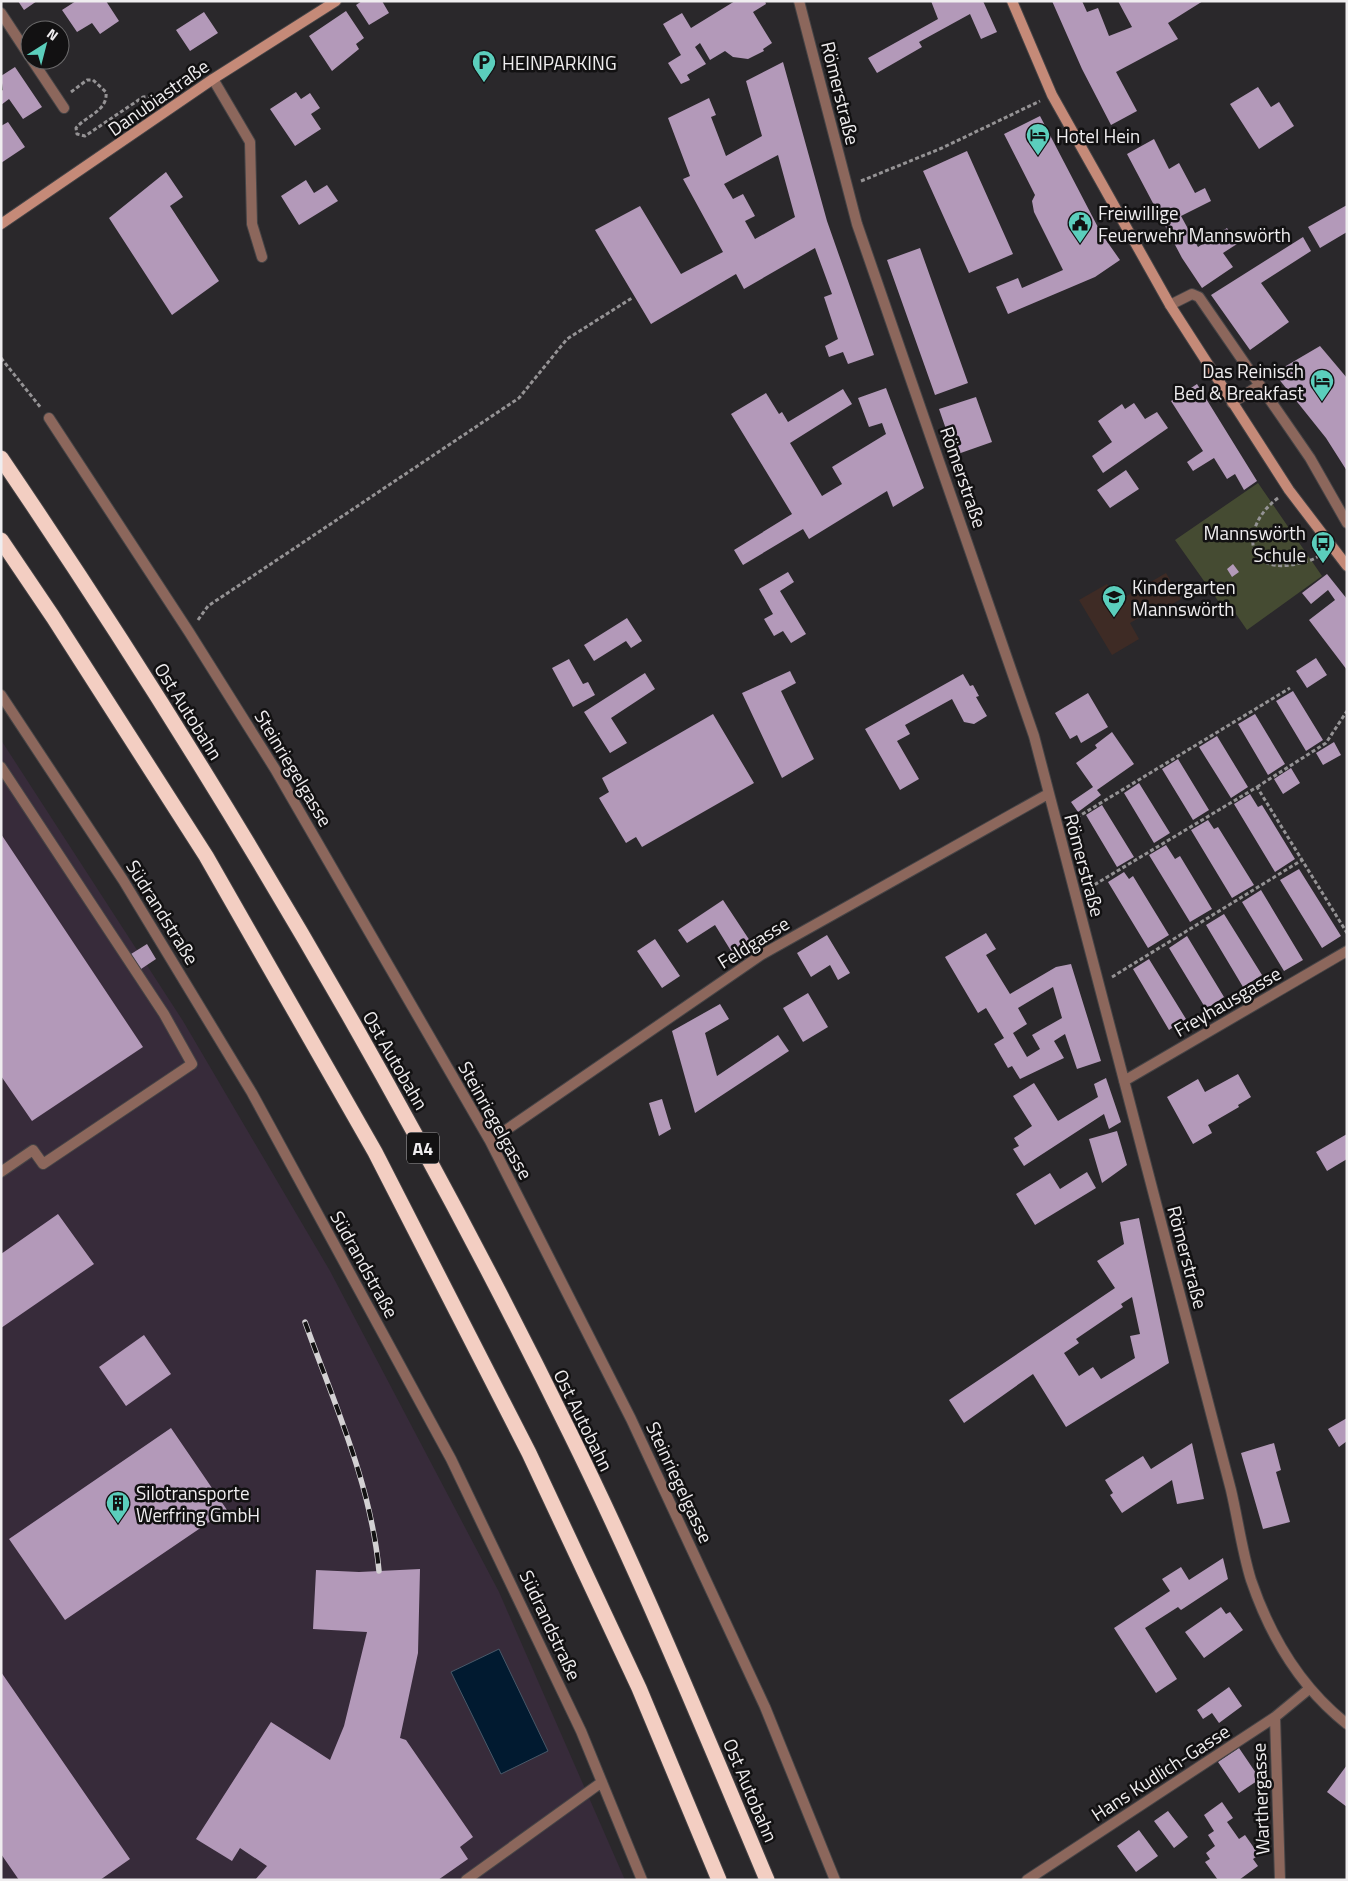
<svg xmlns="http://www.w3.org/2000/svg" width="1348" height="1881" font-family="'Titillium Web',sans-serif">
<rect width="100%" height="100%" fill="#2a282b"/>
<path fill="#372b3a" d="M1,740L183,1021L330,1271L499,1592L625,1880H1Z"/>
<path fill="#3e2b25" d="M1166,573L1181,599L1159,612L1156,608L1130,623L1139,639L1112,655L1079,600L1107,584L1118,601Z"/>
<path fill="#454b32" d="M1258,483L1322,576L1247,630L1227,601L1221,605L1175,540Z"/>
<path fill="#011a30" stroke="#485969" d="M499,1649L548,1751L501,1774L451,1672Z"/>
<path fill="#b399b9" fill-rule="evenodd" d="M18,1H37L24,10Z
M76,1H106L119,21L100,34L92,23L77,32L62,10Z
M362,1H382L389,13L369,25L356,5Z
M735,1H765L766,4L753,12L772,43L763,49L764,51L748,59L733,57L725,51L710,60L700,43L695,47L706,64L687,75L690,80L681,84L668,63L681,55L663,24L682,13L691,28Z
M931,1H983L997,32L981,39L970,14L919,42L922,47L877,73L868,58L938,19Z
M1052,1H1082L1087,12L1098,8L1109,36L1132,27L1118,1H1203L1168,23L1178,39L1116,72L1137,111L1111,125L1082,69Z
M346,11L364,38L356,44L359,49L332,71L309,36Z
M204,12L218,33L190,51L176,30Z
M783,62L827,221L874,355L848,364L843,352L829,357L825,346L838,339L824,297L832,294L815,248L744,289L736,274L651,324L595,230L640,206L681,274L723,252L683,179L690,176L668,118L709,98L716,115L711,117L726,156L762,136L746,81ZM778,155L795,217L755,239L745,221L755,216L743,194L733,199L724,184Z
M15,67L42,107L23,119L9,99L1,105V91L3,90L1,76Z
M1258,87L1271,107L1279,102L1294,126L1259,149L1230,104Z
M296,92L301,99L310,93L320,108L311,114L321,129L295,146L270,109Z
M1040,116L1101,233L1120,260L1095,277L1008,314L996,287L1018,278L1022,288L1063,270L1034,212L1032,201L1035,195L1004,134Z
M8,122L25,147L1,163V126Z
M1154,139L1169,169L1179,163L1195,193L1205,188L1211,201L1181,216L1198,247L1227,228L1237,244L1223,253L1233,267L1202,288L1182,258L1127,154Z
M967,151L1013,254L969,273L923,171Z
M166,172L183,197L170,206L219,281L172,315L109,218Z
M306,180L314,193L327,185L338,201L299,225L281,196Z
M1347,205V232L1320,248L1308,227Z
M1303,237L1311,251L1261,283L1289,322L1250,350L1211,295Z
M920,248L968,383L935,395L887,260Z
M1320,346L1347,378V471L1326,438L1274,373Z
M1197,384L1257,481L1244,490L1235,474L1227,479L1214,458L1193,471L1187,462L1203,451L1171,401Z
M886,388L924,488L893,507L887,491L809,539L803,529L743,565L734,550L792,514L731,414L766,393L779,414L782,412L788,422L843,389L852,404L790,443L822,496L842,484L832,467L886,434L882,423L869,427L858,398Z
M976,397L992,442L955,455L939,409Z
M1134,403L1145,419L1157,412L1168,428L1103,473L1092,456L1112,442L1098,421L1122,404L1125,409Z
M1126,470L1139,489L1110,508L1097,490Z
M1233,564L1239,572L1232,577L1227,569Z
M788,572L794,582L780,591L806,634L791,643L783,631L774,636L764,619L773,614L759,589Z
M1327,574L1347,599V670L1309,620L1335,600L1328,590L1311,604L1302,593Z
M627,618L642,641L631,648L626,641L594,661L584,645Z
M1316,658L1327,675L1307,688L1296,671Z
M569,659L583,684L588,682L595,695L573,707L552,668Z
M790,671L796,683L781,691L814,759L782,778L742,693Z
M645,673L655,689L611,718L627,743L610,753L584,712Z
M963,674L970,686L973,685L979,696L976,697L987,716L974,724L964,722L952,699L905,725L910,734L897,741L919,779L900,790L865,729Z
M1293,691L1323,740L1306,751L1276,701Z
M1088,693L1108,727L1081,743L1077,735L1070,739L1055,713Z
M713,714L754,783L642,847L636,837L626,843L599,798L609,792L602,778Z
M1255,714L1285,764L1268,775L1238,724Z
M1112,732L1134,764L1097,790L1101,795L1078,812L1071,802L1093,787L1076,763L1097,748L1095,745Z
M1217,736L1248,787L1231,798L1199,747Z
M1334,742L1341,755L1323,765L1316,753Z
M1178,759L1209,810L1193,820L1162,769Z
M1291,768L1300,783L1283,794L1274,779Z
M1139,783L1170,833L1154,843L1124,793Z
M1250,794L1258,807L1262,805L1295,859L1275,872L1234,804Z
M1102,805L1134,857L1117,867L1086,815Z
M1208,820L1214,829L1218,827L1254,885L1232,898L1191,830Z
M1,834L143,1047L32,1121L1,1076Z
M1166,845L1175,859L1180,856L1212,909L1190,922L1149,855Z
M1299,869L1341,936L1322,948L1280,880Z
M1124,872L1129,879L1133,876L1169,935L1148,948L1108,882Z
M1261,890L1303,960L1284,971L1242,902Z
M723,900L754,947L736,959L715,925L687,943L678,930Z
M1224,914L1262,975L1243,987L1206,925Z
M986,933L996,949L986,955L1010,994L1056,967L1071,964L1101,1061L1077,1069L1065,1034L1054,1041L1064,1058L1020,1079L1012,1066L1008,1068L994,1044L1004,1038L986,1008L978,1013L945,957ZM1053,987L1062,1018L1032,1035L1040,1049L1027,1057L1013,1033L1027,1024L1018,1008Z
M827,935L850,973L838,980L830,965L811,977L797,953Z
M1187,936L1224,997L1206,1009L1169,948Z
M655,939L680,976L662,988L637,951Z
M147,944L156,959L141,969L131,954Z
M1149,959L1186,1019L1169,1030L1133,969Z
M808,993L828,1027L803,1042L783,1008Z
M720,1004L729,1019L705,1033L717,1076L778,1035L789,1051L695,1113L672,1031Z
M1238,1074L1251,1097L1238,1105L1239,1107L1208,1125L1212,1133L1193,1144L1167,1097L1198,1079L1205,1092Z
M1106,1078L1121,1122L1109,1129L1104,1114L1024,1166L1013,1149L1019,1146L1014,1138L1032,1126L1013,1096L1034,1083L1058,1121L1098,1097L1094,1084Z
M662,1099L671,1129L659,1136L649,1103Z
M1117,1131L1127,1165L1102,1183L1089,1139Z
M1347,1134V1159L1327,1171L1316,1152Z
M1087,1172L1096,1188L1035,1225L1016,1194L1050,1173L1060,1189Z
M58,1214L94,1264L1,1328V1254Z
M1139,1218L1169,1363L1066,1427L1033,1374L964,1423L949,1400L1115,1288L1097,1261L1124,1244L1120,1222ZM1132,1297L1140,1334L1130,1336L1135,1358L1101,1379L1093,1367L1079,1376L1064,1353L1079,1343L1076,1339L1123,1307L1121,1304Z
M144,1335L171,1374L126,1406L99,1367Z
M1347,1418V1441L1339,1447L1328,1429Z
M171,1428L227,1510L65,1620L9,1539Z
M1192,1443L1204,1499L1177,1504L1172,1480L1122,1513L1110,1495L1113,1493L1105,1480L1143,1456L1151,1469Z
M1274,1443L1281,1470L1276,1472L1290,1522L1263,1529L1241,1453Z
M1223,1558L1228,1579L1181,1610L1178,1607L1145,1628L1177,1679L1156,1693L1114,1628L1170,1591L1162,1579L1181,1567L1189,1580Z
M420,1569L418,1653L400,1738L406,1740L473,1837L460,1847L468,1859L438,1880H255L267,1866L240,1848L232,1861L196,1839L271,1722L330,1760L344,1726L367,1632L313,1629L316,1570L359,1572Z
M1221,1607L1226,1614L1230,1612L1243,1630L1204,1658L1185,1632Z
M1,1672L130,1859L100,1880H19L1,1854Z
M1229,1687L1242,1706L1219,1723L1212,1713L1203,1719L1197,1710Z
M1239,1748L1260,1779L1239,1793L1218,1762Z
M1347,1765V1807L1327,1792Z
M1222,1802L1233,1818L1227,1822L1239,1839L1245,1835L1259,1855L1253,1859L1258,1866L1239,1880H1218L1205,1862L1210,1859L1206,1853L1215,1846L1208,1835L1214,1831L1204,1815Z
M1168,1811L1188,1837L1174,1848L1154,1821Z
M1139,1830L1158,1856L1136,1872L1117,1846Z"/>
<g fill="none" stroke-linecap="round" stroke-linejoin="round">
<g stroke="#464446" stroke-width="12">
<path id="lane" d="M1170,305L1192,294L1199,297L1310,458L1347,523
M1232,403L1260,385
M1,695L123,880L252,1093L451,1459L581,1731L642,1880
M1,767L164,1014L192,1064L43,1164L33,1150L1,1172
M466,1880L602,1782"/>
</g>
<g stroke="#464446" stroke-width="12">
<path id="street" d="M799,1L857,224L1034,736L1231,1490C1238,1520 1242,1551 1251,1580C1270,1636 1300,1687 1347,1724
M1,13L30,57
M32,60L64,108
M213,79L250,142L252,224L262,257
M49,418L189,632L275,769L490,1141L631,1419L765,1707L835,1880
M1124,1081L1347,951
M490,1141L761,955L1048,794
M1275,1717L1280,1880
M1027,1880L1275,1717L1309,1689"/>
</g>
<g stroke="#464446" stroke-width="12">
<path id="secondary" d="M1012,1L1052,95L1170,305L1289,490L1347,566
M1,224L213,79L336,1"/>
</g>
<g stroke="#464446" stroke-width="17">
<path id="highway" d="M1,458C212,769 405,1096 570,1433C642,1579 704,1730 767,1880
M1,540L53,617L206,856L375,1152L529,1453L639,1688L719,1880"/>
</g>
<path stroke="#959395" stroke-width="3" stroke-dasharray="4 2.5" stroke-linecap="butt" d="M71,92L87,80H93L106,92C108,111 87,115 76,128L77,134L85,136L143,97L161,95
M861,181L942,148L1040,101
M1,358L41,408
M1278,498C1240,526 1243,578 1300,563C1307,561 1315,560 1321,554
M198,620L208,606L519,398L567,339L632,298
M1257,787L1326,743L1347,711
M1071,821L1290,688
M1089,888L1257,787L1302,860
M1112,977L1302,860L1347,933"/>
<use href="#lane" stroke="#8c675c" stroke-width="10"/>
<use href="#street" stroke="#8c675c" stroke-width="10"/>
<use href="#secondary" stroke="#c58a78" stroke-width="10"/>
<use href="#highway" stroke="#f3cec2" stroke-width="15"/>
<g stroke="#d3d1d3" stroke-width="5.5">
<path id="rail" d="M305,1322C334,1403 371,1484 379,1571"/>
</g>
<use href="#rail" stroke="#121112" stroke-width="4" stroke-dasharray="11" stroke-linecap="butt"/>
</g>
<defs>
<g id="parking-pin" transform="scale(1.25)"><path d="M0 17L-7.5 6A9.5 9.5 0 1 1 7.5 6Z" fill="#5bcebc" stroke="#121112"/><path d="M-3.5-5.5H1a3.5 3.5 0 0 1 0 7H-1V5.5H-3.5ZM-1-3.4V-.6H.8a1.4 1.4 0 0 0 0-2.8Z" fill="#111"/></g>
<g id="hotel-pin" transform="scale(1.25)"><path d="M0 17L-7.5 6A9.5 9.5 0 1 1 7.5 6Z" fill="#5bcebc" stroke="#121112"/><path d="M-6-4.5h1.5V1H6V5H4.5V3h-9V5H-6ZM-4 0a1.8 1.8 0 1 1 3.6 0ZM.5 0V-2.5h3Q6-2.5 6 0Z" fill="#111"/></g>
<g id="civic-pin" transform="scale(1.25)"><path d="M0 17L-7.5 6A9.5 9.5 0 1 1 7.5 6Z" fill="#5bcebc" stroke="#121112"/><path d="M-.6-6.5H3V-4.5H.6V-3L4-1V1h2V6H-6V1h2V-1L-.6-3ZM-1.2 2.5V6h2.4V2.5Z" fill="#111"/></g>
<g id="bus-pin" transform="scale(1.25)"><path d="M0 17L-7.5 6A9.5 9.5 0 1 1 7.5 6Z" fill="#5bcebc" stroke="#121112"/><path d="M-5-6H5V4H4V6H2V4H-2V6H-4V4H-5ZM-3.5-4V0h7V-4ZM-3.5 1.2v1.5H-2V1.2ZM2 1.2v1.5H3.5V1.2Z" fill="#111"/></g>
<g id="school-pin" transform="scale(1.25)"><path d="M0 17L-7.5 6A9.5 9.5 0 1 1 7.5 6Z" fill="#5bcebc" stroke="#121112"/><path d="M0-5L7-2L0 1L-7-2ZM-4 1L0 2.5L4 1V4Q0 6-4 4Z" fill="#111"/></g>
<g id="building-pin" transform="scale(1.25)"><path d="M0 17L-7.5 6A9.5 9.5 0 1 1 7.5 6Z" fill="#5bcebc" stroke="#121112"/><path d="M-4-6H4V6H1V3H-1V6H-4ZM-2.5-4.3h1.7v1.8h-1.7ZM.8-4.3h1.7v1.8H.8ZM-2.5-1h1.7V.8h-1.7ZM.8-1h1.7V.8H.8Z" fill="#111"/></g>
</defs>
<g fill-rule="evenodd">
<use href="#parking-pin" x="484" y="62"/>
<use href="#hotel-pin" x="1038" y="135"/>
<use href="#civic-pin" x="1080" y="223"/>
<use href="#hotel-pin" x="1322" y="381"/>
<use href="#bus-pin" x="1323" y="543"/>
<use href="#school-pin" x="1114" y="597"/>
<use href="#building-pin" x="118" y="1503"/>
</g>
<g text-anchor="middle" dominant-baseline="central" stroke-width="5" stroke-linejoin="round" paint-order="stroke">
<rect fill="#121112" stroke="#adabad" stroke-width="1" x="407" y="1132.5" width="32" height="31" rx="4"/>
<g font-size="18" font-weight="bold" fill="#efedef">
<text x="423" y="1148">A4</text>
</g>
<g font-size="19" fill="#efedef" stroke="#121112" text-anchor="start">
<text x="502" y="62">HEINPARKING</text>
<text x="1056" y="135">Hotel Hein</text>
<text x="1098" y="212">Freiwillige<tspan x="1098" dy="22">Feuerwehr Mannswörth</tspan></text>
<text x="1304" y="370" text-anchor="end">Das Reinisch<tspan x="1304" dy="22">Bed &amp; Breakfast</tspan></text>
<text x="1306" y="532" text-anchor="end">Mannswörth<tspan x="1306" dy="22">Schule</tspan></text>
<text x="1132" y="586">Kindergarten<tspan x="1132" dy="22">Mannswörth</tspan></text>
<text x="136" y="1492">Silotransporte<tspan x="136" dy="22">Werfring GmbH</tspan></text>
</g>
<g font-size="19" fill="#efedef" stroke="#121112">
<text transform="translate(841 93) rotate(76)">Römerstraße</text>
<text transform="translate(158 97) rotate(-35)">Danubiastraße</text>
<text transform="translate(964 477) rotate(71)">Römerstraße</text>
<text transform="translate(189 711) rotate(58)">Ost Autobahn</text>
<text transform="translate(294 768) rotate(59)">Steinriegelgasse</text>
<text transform="translate(1085 865) rotate(75)">Römerstraße</text>
<text transform="translate(163 912) rotate(58)">Südrandstraße</text>
<text transform="translate(753 942) rotate(-32)">Feldgasse</text>
<text transform="translate(1227 1001) rotate(-30)">Freyhausgasse</text>
<text transform="translate(396 1060) rotate(60)">Ost Autobahn</text>
<text transform="translate(496 1120) rotate(61)">Steinriegelgasse</text>
<text transform="translate(1188 1257) rotate(75)">Römerstraße</text>
<text transform="translate(365 1264) rotate(61)">Südrandstraße</text>
<text transform="translate(584 1420) rotate(64)">Ost Autobahn</text>
<text transform="translate(680 1482) rotate(65)">Steinriegelgasse</text>
<text transform="translate(551 1625) rotate(65)">Südrandstraße</text>
<text transform="translate(1160 1772) rotate(-33)">Hans Kudlich-Gasse</text>
<text transform="translate(751 1790) rotate(67)">Ost Autobahn</text>
<text transform="translate(1260 1799) rotate(-92)">Warthergasse</text>
</g>
</g>
<rect width="1348" height="1881" fill="none" stroke="#efedef" stroke-width="5"/>
<g transform="translate(45 45) rotate(36)"><circle r="24" fill="#121112" stroke="#6a696a"/>
<path d="M0-4L9 19L0 12L-9 19Z" fill="#5bcebc"/>
<text y="-8" font-size="14" font-weight="bold" text-anchor="middle" fill="#efedef">N</text>
</g>
</svg>
